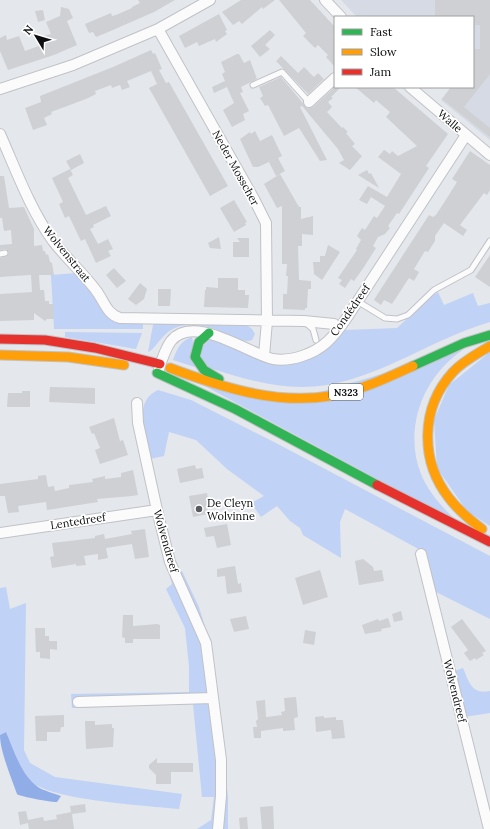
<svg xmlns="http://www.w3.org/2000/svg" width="490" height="829" font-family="Lora,serif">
<rect width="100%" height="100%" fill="#e4e7ec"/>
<path fill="#d5dae4" d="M341,0H490V140L441,100L451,87H473V17H357Z"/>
<path fill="#c0d2f5" d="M77,273L101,303L110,320L143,323V329H54L51,275Z
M438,292L444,305L473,293L478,306L490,303V322C427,340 369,387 302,387C269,387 238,377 207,367L198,350L210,340H217C267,364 304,381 345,330L397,328L427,300Z
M155,323L248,326L252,329L255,334L252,340C241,345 223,331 212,328C202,325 190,324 181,326C162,330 155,351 148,352L153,325Z
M65,332L142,333L136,349L65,337Z
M192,337L198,368L173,360C177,349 180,341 192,337Z
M463,350C423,376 403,429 421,474C429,494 444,509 459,523L190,378L283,403Z
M490,352V526L467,511L437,468L434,420L449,385Z
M158,390L191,400L274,442L490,556V619L432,590L424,552L345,509L340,522L341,558L303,535L300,528L290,521L277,506L261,517L251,503L264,496L227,469L196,440L169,432L164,456L150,459C145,436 132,402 158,390Z
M182,571L199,607L209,640L228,797V829H197L211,820L214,797H202L193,704L72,708L71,694L189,692V666L185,628L166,589L172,584L170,576Z
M6,587L10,609L26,603L24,750L30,763L55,777L182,794L179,809C150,806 48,800 31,781C19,768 13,748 6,732L0,735V588Z
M463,668C469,682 472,695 490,691V713L464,717L454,671Z"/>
<path fill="#91ade8" d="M6,732C14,750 21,775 38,787C44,791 54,793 61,796L57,802C54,803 18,796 17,794C11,777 0,751 0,735Z"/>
<path fill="#ced0d4" d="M138,0H175L154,12L106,33L96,37L93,32L89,33L85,24L111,13L112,16L116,15L132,8V7L140,3Z
M241,0H275L263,9L262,7L242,24L239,21L233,25L222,12Z
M279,0H310L335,27V34L333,36L335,38V67L326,57L328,55L318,45L315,48L303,36L306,33Z
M435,0H490V74L464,107L490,128V137L442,99L451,87H473V49H480V25H475V17H435Z
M61,7L69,9L73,18L67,21L77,45L54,55L8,70L0,51V38L6,35L7,40L19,36L25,51L44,44L43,41L46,40L44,36L51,34L46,22L60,16Z
M43,10L45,20L38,22L35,11Z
M219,14L227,30L225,31L227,34L216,42L215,39L199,46L197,42L185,48L179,36Z
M270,30L275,35L265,45L270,49L260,57L251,46Z
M151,50L153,54L155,53L162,69L159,70L166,83L169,82L228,186L210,196L149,88L157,84L151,71L127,81L130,87L122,90L120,85L112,88L111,85L95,91L96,94L86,99L51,112L52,114L44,118L47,125L33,130L25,108L41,102L40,96L113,67Z
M237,54H239L244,63L250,60L257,79L241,87L243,92L240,93L249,111L243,114L245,120L232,127L223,110L234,103L227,87L214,93L212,87L225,81L222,74L225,72L221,62Z
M281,56L298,73L304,67L314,77L318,73L324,79L308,94L276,61Z
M281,77L307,108L313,107L335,87H341L331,97L333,98L328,102L332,107L327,112L342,128L343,127L348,132L346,133L355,144L352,146L362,156L350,170L339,163L344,160L338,149L302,106L300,107L327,160L320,161L299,128L284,136L268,105L265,106L260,98L263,96L259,87Z
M355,87H393L448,134L426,166L429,168L399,214L397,213L388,226L390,228L385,234L378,237L373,246L376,248L364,267L354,281L351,279L345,288L339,284L342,280L338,278L357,250L356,249L361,240L357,236L362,228L365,230L374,216L377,218L385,206L371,197L367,204L359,200L368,186L387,197L401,174L378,157L384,150L390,154L392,151L398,156L417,146L386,117L390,112L376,100L374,103Z
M255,131L260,141L272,135L282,156L278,158L285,171L276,176L269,162L258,167H253L240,139L250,132L251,134Z
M470,151L490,165V190L487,195L484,193L460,225L467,230L463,236L444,223L435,236V241L428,252L425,251L414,269L419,272L414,281L409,278L392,304L384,300L381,305L374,300L377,295L429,215L433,217L436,215L447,198L457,182L452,179Z
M80,154L84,163L71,170L66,161Z
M70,169L73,175L68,178L86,215L106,206L111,216L93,225L94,227L90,229L98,244L108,239L113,249L108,251L111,256L96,263L85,239L81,241L69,216L65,218L59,204L63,202L52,178Z
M367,170L369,174L371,173L379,188L358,175Z
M280,174L299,207H301V219L313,216V235L302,234V246H298L299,280L311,281V289H308L307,308H305V310L283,309V294H287L288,276H286L287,264H282V206L277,208L264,184Z
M0,176H4L9,208L24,207L34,229V246L42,245L43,251H45L46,255L48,254L50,262L52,263L54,275H39L40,290H44L45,301H49V304H53L54,319H47L45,321L34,313V320L0,321V294L32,292L31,275L0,277V258L7,256L9,253L6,249L0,250V245L12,244L11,230L4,231L2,218H0Z
M234,200L247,222L245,223L246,225L234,232L220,208Z
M219,237L221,249L210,248L208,243Z
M237,238H249V257H233V242H240Z
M328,245L340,252L322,280L314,274L313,262H320V256H325Z
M490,255V287L475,277Z
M114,268L126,281L117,288L106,275Z
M218,278H238V290H245V295H249L248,308L204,307L205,290H206V287L218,288Z
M140,283L147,289L144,299L136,305L128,299Z
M158,289H171L170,306H158Z
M50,387L95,388V404L49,402Z
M22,391H30V407H7L8,393H22Z
M114,418L120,441L123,440L128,455L100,464L95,450L100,448L94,433L92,434L89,427Z
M195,465L196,469L202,468L204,478L180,483L177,469Z
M133,470L138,495L132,496L97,499L98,502L47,510L46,502L18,506L19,512L8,513L5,496H0V484L38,479V476L46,475L48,487L54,486L55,491L69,488V485L93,482L92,479L105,476V479L121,477V473Z
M207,493L209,504L207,505L208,514L193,517L189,496Z
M227,524L231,545L217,548L214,536L206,537L204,528Z
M145,529L149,557L135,559L132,544L106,548L108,558L98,560V554L84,556L86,565L76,566V564L52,568L50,557L54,556L52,543L95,538V536L104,534L105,539L132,534L131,531Z
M363,559L373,567L374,571L382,570L384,581L359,585L355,561Z
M235,566L238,584L241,583L242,592L227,594L225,576L217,577V569Z
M320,570L328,597L303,605L295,578Z
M401,611L403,620L394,622L392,614Z
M123,615H133V626L157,624L160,625V639H133V643H125V638L122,637Z
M246,616L249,629L234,632L230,619Z
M388,618L391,627L381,629L382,631L365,634L362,625L378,619L379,621Z
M462,619L486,651L482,653L484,655L476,660L475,658L470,661L464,653L468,650L451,627Z
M35,628H45V636H49V641H57V650L50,649V659L40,658V652H36Z
M305,630L316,632L314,645L303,643Z
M296,697L298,717L294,718L295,730L283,731V728L261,731V738H254L253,727H257L256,721L258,719L256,701L265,700L266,717L282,715L281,712L285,711L284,698Z
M64,715V727H61L60,732H47V741H36L35,716Z
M324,716V718L336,717V720H343L345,738L332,739L331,730L316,732L315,717Z
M85,721H95V725L112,724V728H114L113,747L86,749Z
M157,758V763H193V772H171V784H156V775L149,768V765Z
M85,804L86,812L72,814L74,829H29L28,823L20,825L18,812L26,811L28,820L43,817L44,821L57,819L56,815L71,812L70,806Z
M273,806L274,829H262L260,807Z
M247,817L248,829H240L239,818Z"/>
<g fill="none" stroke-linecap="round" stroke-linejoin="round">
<g stroke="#c0c2c6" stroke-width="7">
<path id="lane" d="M253,85L282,72L309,102
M0,254L5,253
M357,301L385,318L397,319L408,315L434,290L471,270L490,241
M305,322L313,329L316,340"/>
</g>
<g stroke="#c0c2c6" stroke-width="12">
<path id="street" d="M325,0L341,17
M158,29L254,199L266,223L267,321L264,356
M410,87L490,155
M0,89L73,65L158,29L210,0
M309,102L335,78
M0,134C16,170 30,209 53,241C66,258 82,272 95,289C104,300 106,314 120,318L304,321L334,324
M159,369C162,359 165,349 171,341C193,313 247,353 273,359C291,362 314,354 327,342C335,335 342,325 348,316L466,135
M137,403L138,423L157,510L170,562L206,643L221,760V796L218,829
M0,533L157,510
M421,554L489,829
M78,702L212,698"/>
</g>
<g stroke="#c0c2c6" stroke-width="11">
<path id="fast" d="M209,333L199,342L195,357L204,370L219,379
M413,366L464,343L490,335
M157,373L235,409L377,485"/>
</g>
<g stroke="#c0c2c6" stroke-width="11">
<path id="slow" d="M0,355L68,357L124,365
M170,368C221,387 276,405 330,396C359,391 387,378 413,366
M482,529C470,520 458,510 449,498C420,461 420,408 453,372C463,361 477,354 490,346"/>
</g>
<g stroke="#c0c2c6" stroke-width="11">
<path id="jam" d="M0,339L45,340L95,348L160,364
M377,485L490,542"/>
</g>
<use href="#lane" stroke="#fbfbfc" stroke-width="5"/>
<use href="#street" stroke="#fbfbfc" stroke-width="10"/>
<use href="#fast" stroke="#30b455" stroke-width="9"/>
<use href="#slow" stroke="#ff9f0a" stroke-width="9"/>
<use href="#jam" stroke="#e5322d" stroke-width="9"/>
</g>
<circle fill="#585a5d" stroke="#fff" stroke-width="1.5" cx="199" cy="509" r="4"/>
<g text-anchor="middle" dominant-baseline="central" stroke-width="3.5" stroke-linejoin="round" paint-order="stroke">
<rect fill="#fff" stroke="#555658" stroke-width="1" x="329" y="384" width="34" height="16" rx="3"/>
<g font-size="10" font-weight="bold" fill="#0c0e10">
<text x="346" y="392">N323</text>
</g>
<g font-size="11" fill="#0c0e10" stroke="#fff">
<text transform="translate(450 121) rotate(41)">Walle</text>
<text transform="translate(236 168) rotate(61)">Neder Mosscher</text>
<text transform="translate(67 254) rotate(51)">Wolvenstraat</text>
<text transform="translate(350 310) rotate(-55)">Condédreef</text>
<text transform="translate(78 521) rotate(-9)">Lentedreef</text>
<text transform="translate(166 541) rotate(74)">Wolvendreef</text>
<text transform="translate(455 691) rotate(76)">Wolvendreef</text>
</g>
<g font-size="11" fill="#0c0e10" stroke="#fff" text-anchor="start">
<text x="207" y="503">De Cleyn<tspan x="207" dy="13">Wolvinne</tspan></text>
</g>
</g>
<rect x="334" y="16" width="140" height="72" fill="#ffffff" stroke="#9e9f9f"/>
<rect x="342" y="29" width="20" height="6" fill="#30b455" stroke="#9e9f9f"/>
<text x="370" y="36" font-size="12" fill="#0c0e10">Fast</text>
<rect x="342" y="49" width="20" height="6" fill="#ff9f0a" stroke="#9e9f9f"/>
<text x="370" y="56" font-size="12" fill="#0c0e10">Slow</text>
<rect x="342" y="69" width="20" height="6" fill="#e5322d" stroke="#9e9f9f"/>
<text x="370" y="76" font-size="12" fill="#0c0e10">Jam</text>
<g transform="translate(36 36) rotate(308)" stroke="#ffffff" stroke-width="3" paint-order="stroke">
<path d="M0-3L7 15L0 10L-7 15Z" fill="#0c0e10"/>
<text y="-6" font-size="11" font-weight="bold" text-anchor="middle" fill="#0c0e10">N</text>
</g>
</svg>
